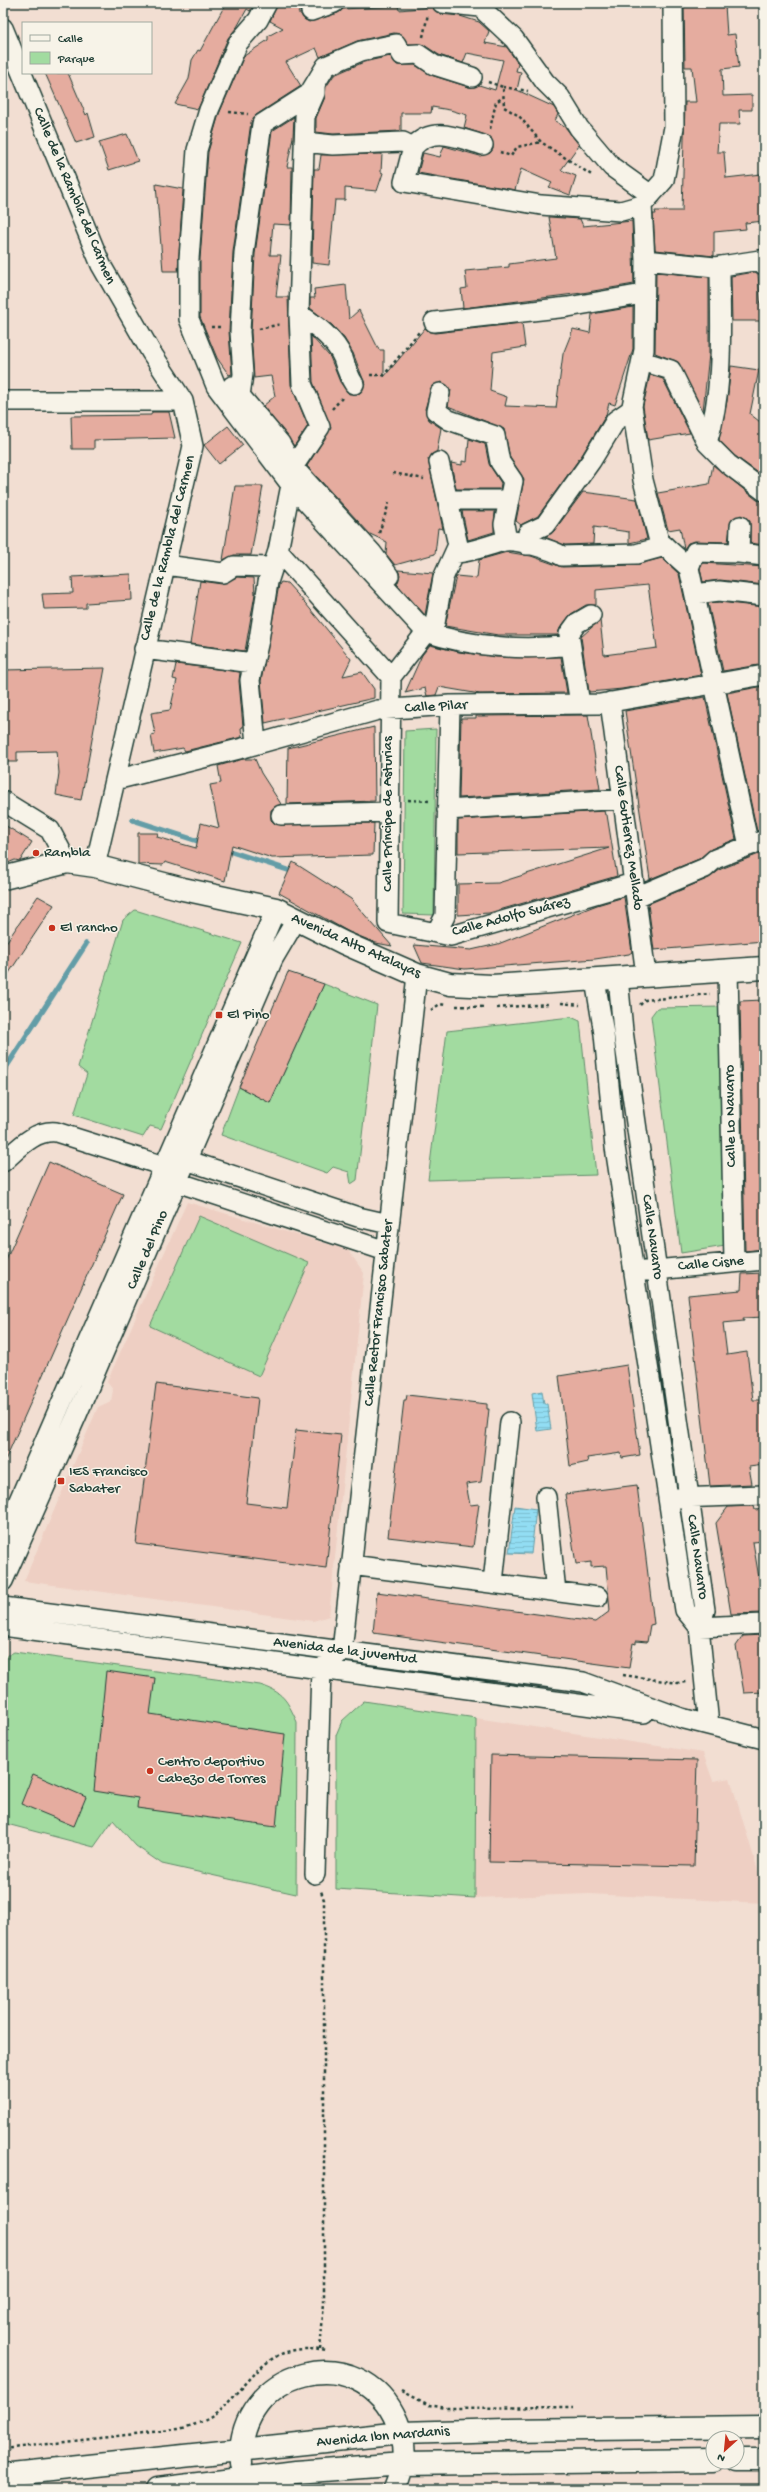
<svg xmlns="http://www.w3.org/2000/svg" width="767" height="2492" font-family="'Gochi Hand',sans-serif">
<defs>
<pattern id="water-rules" width="6" height="5" patternUnits="userSpaceOnUse"><rect width="6" height="5" fill="#92ddf3"/><path d="M0 2.5h6" fill="none" stroke="#7dbfd1"/></pattern>
</defs>
<rect width="100%" height="100%" fill="#f2ded2"/>
<filter id="ink" filterUnits="userSpaceOnUse"><feTurbulence type="fractalNoise" baseFrequency=".025" numOctaves="2"/><feDisplacementMap in="SourceGraphic" scale="8" xChannelSelector="R" yChannelSelector="G"/><feConvolveMatrix kernelMatrix="1 2 1 2 8 2 1 2 1" color-interpolation-filters="sRGB"/></filter>
<g filter="url(#ink)">
<path fill="#eecfc3" d="M187,1202L348,1250L364,1273L329,1616L313,1621L24,1581L98,1407L111,1401L113,1390L107,1382Z
M476,1718L703,1753L713,1781L730,1778L764,1891V1903L589,1894L475,1898Z"/>
<path fill="#a2dba0" stroke="#608c6a" d="M436,729L434,915L403,914L405,731Z
M135,910L242,943L161,1129L150,1126L143,1137L74,1115L87,1074L78,1067L123,920Z
M324,984L377,1005L357,1180L351,1184L349,1172L333,1167L327,1173L221,1135L239,1087L270,1103Z
M723,1007L725,1246L681,1253L651,1016L657,1008Z
M571,1017L580,1021L596,1175L428,1180L447,1031Z
M199,1216L309,1263L259,1376L150,1326Z
M14,1652L260,1685C283,1692 287,1700 297,1722L296,1894L162,1864L136,1846L113,1820L94,1847L3,1823V1658Z
M364,1701L476,1718L475,1898L336,1889V1735L342,1721Z"/>
<path fill="url(#water-rules)" stroke="#649da7" d="M542,1391L544,1404H547L551,1429L537,1431L532,1393Z
M515,1506L536,1509L531,1554L509,1553Z"/>
<g fill="none" stroke-linecap="round" stroke-linejoin="round">
<path stroke="#649da7" stroke-width="5.5" d="M133,820L204,843
M223,849L288,870
M3,1072L86,944
M3,2362V2365"/>
</g>
<path fill="#e5ac9f" stroke="#1f3d34" d="M226,3H255L250,11L247,9L237,27L228,38L198,109L175,104L189,79L192,60L198,50L200,51Z
M278,3H304L298,13H300L304,19L309,22L338,13L343,9L398,6L399,10L432,7L440,14L460,16L479,22L489,31L485,43L507,47L518,64L516,71L521,72L517,90L554,107L558,114L555,121L566,128L579,145L561,170L576,176L570,195L549,187L552,183L521,169L515,190L418,173L423,153L440,157L444,146L480,156L490,153L493,149L491,137L464,128L467,115L450,110L432,107L431,113H401V131L333,134L316,132V118L325,97L326,87L334,75L364,62L390,56L397,65H415L431,75L469,87L479,85L495,90L503,60L467,53L463,63L439,55L424,45L408,44L401,34L394,33L357,41L320,57L316,48L286,62L301,86L256,115L251,122L233,252L229,331L232,374L229,375L217,358L200,317V259L208,152L219,114L244,56L268,40V36L283,28L270,21Z
M684,3H704V6L725,5L727,35L735,34L739,67L722,69L723,96L752,95V110H739L740,124H719L717,152H724L726,178L761,174L764,221L745,223L746,229L714,232V256L655,250L653,214H656L655,211H682L685,102H696L692,67H685Z
M45,73H68L86,115L88,113L95,137L76,143Z
M294,117L293,137L287,167H292L291,225L273,224L270,255H281L276,297H288L291,385L308,426L294,446L263,406L275,396L271,376L254,378L251,332L255,254L272,131Z
M127,134L138,161L109,170L99,142Z
M382,154L381,172L383,173L377,191L345,188V200H335L329,265L312,263L314,169H319L321,155Z
M156,184L183,189L178,271H163Z
M549,217L580,219L583,226L632,221L634,284L582,293L463,308L461,289L467,288L465,271L509,267V264L556,258Z
M656,272L709,277V354L703,411L678,362L655,353Z
M755,272L758,274L762,321H732L731,276Z
M346,285L349,319L359,310L379,350H384V377L425,328L429,332L435,333L522,323L525,347L493,352L490,391L507,397L505,406L556,408L563,354L573,329L590,333L592,314L633,307V349L615,405L609,403L606,415L582,455L538,516L521,525L516,521L524,479L510,458L504,429L448,406L451,390L442,382L432,386L425,409L429,420L441,428L437,451L428,459L443,529L438,528L435,554L395,565L386,554L387,542L370,534L307,466L331,428L313,382L311,336L330,357L340,382L349,394L360,393L365,384L353,353L344,338L332,325L310,308V298H315L314,289Z
M731,366L759,370L750,414L764,425V477L735,456L719,440L727,401Z
M650,375L663,379L690,433L648,440L643,406Z
M152,412H169L175,438L94,440V449H72L71,416L151,415Z
M228,426L243,445L219,464L204,445Z
M469,439L485,444L489,464L501,483L500,489H456L451,463L462,465V461L467,462Z
M713,465L757,500L764,502V545L750,543V521L741,515L731,521L728,542L695,541L688,543L684,549L680,528L668,530L658,493L709,484Z
M235,486H263L251,555H234L223,560Z
M583,492L637,499L647,539L629,543V532L594,527L593,544L565,545L545,537L554,531Z
M462,511H495L494,532L468,540Z
M507,552L531,556L562,567L636,565L662,558L679,574L701,675L622,689L589,692L581,637L600,620L604,655L657,648L648,585L596,590V605H586L571,614L560,628L558,635H498L445,626L456,576L477,578L479,560Z
M703,563L764,567V585L720,580L703,582L700,569Z
M398,570L433,573L425,615L397,584L400,575Z
M131,574L132,600L86,603V608L44,609L42,594L73,593L72,577Z
M237,577L254,578L255,594L245,651L190,644L200,581L222,584Z
M281,582L287,583L306,604L351,659L343,676L362,672L374,689V698L265,723L261,681L279,585Z
M719,602L764,607V664L723,671L708,603Z
M430,645L459,652L496,657H561L567,693L480,694L439,687L436,695L427,696L425,688L405,693L422,655Z
M176,664L240,672L239,681L243,727L241,728L242,737L185,751L183,748L154,753L151,735L155,734L151,713L170,710L177,680L173,679Z
M105,668L81,800L56,795L59,773L57,751L17,752V762H3V670Z
M764,686V829L757,831L727,693Z
M705,697L736,839L711,849L699,859L650,879L625,711Z
M588,715L600,789L459,798L461,718H476V716Z
M374,727L375,801L287,804L288,748Z
M243,759H255L261,773L281,804L271,810V820L275,824L374,823L373,855L272,858L232,845L225,881L165,862L163,865L138,864V833H158L157,837L196,848L201,823L219,828L210,785L221,783L218,766Z
M604,811L605,815H607L617,876L489,913L458,915V884L498,883L609,848L458,853V820Z
M3,824L32,842L20,861L15,860L3,865Z
M764,852V941L654,950L648,904L709,878L721,869Z
M293,862L351,899L392,946L376,943L349,932L279,893Z
M38,896L54,905L3,982V947Z
M624,897L632,952L629,954L595,959L465,969L422,963L414,945L471,950L498,944L597,905Z
M288,972L324,984L270,1103L239,1087Z
M764,1000V1249L745,1251L740,1001Z
M49,1162L123,1194L3,1465V1267Z
M761,1271H764V1317L743,1318L744,1321L723,1323L727,1355L747,1352L753,1400H764V1465L749,1467L752,1484L710,1486L688,1295L741,1290L742,1274L763,1273Z
M627,1365L640,1455L622,1458L621,1453L587,1458L588,1462L570,1466L559,1376Z
M156,1384L258,1398L246,1503L287,1508L296,1430L341,1435L326,1568L136,1544Z
M407,1395L487,1404V1409H489L481,1482L466,1484L470,1505L479,1504L473,1547L388,1537L404,1400H406Z
M637,1485L654,1624L650,1625L647,1642L636,1641V1644L633,1643L629,1668L373,1633L377,1592L595,1622L610,1611L606,1566L591,1567V1562L576,1564L565,1494Z
M754,1506L755,1510L764,1509V1541L753,1542L760,1584H764V1613L731,1614L716,1523L728,1507Z
M764,1635V1692L744,1693L736,1646L743,1636Z
M106,1671L155,1678L150,1714L285,1734L276,1827L137,1808L138,1798L94,1791Z
M491,1755L697,1760L694,1866L489,1862Z
M33,1774L86,1797L74,1826L21,1804Z"/>
<g fill="none" stroke-linecap="round" stroke-linejoin="round">
<g stroke="#1f3d34" stroke-width="22">
<path id="minor" d="M267,3L258,20L238,43L209,110L197,150L189,259V319L216,386L291,485L426,632L391,677
M442,3L480,7
M480,3V7L514,39L545,82L560,97L579,128L612,167L651,195
M673,3L674,127L664,180L642,205L645,260L644,350L632,406L643,480L659,541L689,568L749,846
M311,11L334,3
M3,28L101,265L151,352L183,401L193,446L95,866
M304,142L333,145L403,142L413,147C433,125 458,138 483,145
M413,147L404,182L541,205L621,211L642,205
M645,260L715,267L760,260L764,265
M299,314C316,325 335,339 343,358C346,368 348,375 354,384
M434,322L568,307L643,294
M642,361L671,370L707,443L728,464L764,491
M232,386L280,443L293,467L372,553L389,576
M440,393L436,411L449,420L495,436L500,462L513,481L504,524L507,541
M240,396L243,374L240,332L244,253L262,124L309,94L326,66L361,51L396,44L402,55L418,54L434,65L472,77
M3,401H183
M707,443C725,386 720,324 720,266
M439,462L458,545L443,578L435,623L426,632C471,647 523,651 570,645
M293,467L320,427L302,384L299,314L305,116L315,93V87
M291,485L278,551L391,677L388,923L451,936L633,883
M449,500H508
M527,545L528,533L545,525L591,461L616,420L632,409
M456,553C473,552 488,545 505,541C516,539 553,550 562,556L636,554L665,546
M739,553L764,556
M166,565L223,573L234,566L273,567
M689,568L695,552L739,553L740,526
M695,594L719,591L764,596
M144,649L253,663
M610,702L646,975
M580,704L569,634L577,623L591,615
M256,744L250,680L259,640L268,582L278,551
M115,780L243,748L378,710L450,705L600,704L764,675
M3,801L50,830L67,862
M447,810L623,799
M281,815L389,812
M636,897L705,868L715,859L764,840
M436,933L445,916L450,705
M728,970L734,1262
M618,977L623,1031L705,1610L699,1627L709,1725
M595,980L604,1034L615,1147L685,1610L699,1627
M3,1162C19,1148 34,1130 56,1132L164,1166L186,1160L358,1217L389,1224
M169,1172L177,1181L189,1186L386,1251
M644,1271L764,1260
M546,1497L556,1592
M677,1498L764,1495
M3,1537L276,909
M351,1565L598,1597
M3,1581L76,1417L273,959L296,920
M493,1583L510,1422
M3,1607L583,1682L681,1718L764,1739
M3,1626L644,1713
M699,1627L764,1624
M315,1874L321,1669L342,1651L417,975"/>
</g>
<g stroke="#1f3d34" stroke-width="25">
<path id="major" d="M3,878L67,862L95,866L183,889L276,909L344,943L417,975L450,984L492,986L764,968
M737,2460H764
M241,2464C235,2367 362,2337 397,2422C402,2435 405,2449 403,2463C402,2472 398,2481 395,2489
M3,2475L401,2433L505,2430L764,2427
M157,2489L296,2472L403,2464L713,2460"/>
</g>
<path stroke="#1f3d34" stroke-width="2.5" stroke-dasharray="3 3" stroke-linecap="butt" d="M423,37L428,14
M488,82L503,87L504,107L519,116L541,142L593,176
M503,87L528,91
M229,112L248,114
M490,129L496,102L502,98
M500,152L511,156L517,147L541,142
M211,327H222
M259,329L281,324
M370,375H384L419,332
M332,409L342,398
M393,473L424,479
M379,533L389,503
M408,800L429,801
M561,1003L580,1005
M640,1005L645,1000L710,994
M456,1006L484,1007
M497,1008L548,1004
M431,1010L440,1004L445,1005
M623,1675L678,1683L686,1682
M320,2350L324,2303V1900L321,1891
M402,2391L429,2405L447,2408L574,2407
M3,2449L179,2429C194,2425 209,2421 220,2410C257,2378 267,2340 326,2351"/>
<use href="#minor" stroke="#f7f3e8" stroke-width="19"/>
<use href="#major" stroke="#f7f3e8" stroke-width="22"/>
</g>
</g>
<g fill="#c8321e" stroke="#f7f3e8" stroke-width="1.5">
<circle cx="36" cy="853" r="4"/>
<circle cx="52" cy="928" r="4"/>
<rect x="215" y="1011" width="8" height="8" rx="2"/>
<rect x="57" y="1477" width="8" height="8" rx="2"/>
<circle cx="150" cy="1771" r="4"/>
</g>
<g text-anchor="middle" dominant-baseline="central" stroke-width="3" stroke-linejoin="round" paint-order="stroke">
<g font-size="15" fill="#1f3d34" stroke="#f7f3e8">
<text transform="translate(74 196) rotate(67)">Calle de la Rambla del Carmen</text>
<text transform="translate(168 548) rotate(-76)">Calle de la Rambla del Carmen</text>
<text transform="translate(436 707) rotate(-3)">Calle Pilar</text>
<text transform="translate(388 814) rotate(-90)">Calle Príncipe de Asturias</text>
<text transform="translate(628 838) rotate(82)">Calle Gutierrez Mellado</text>
<text transform="translate(511 917) rotate(-15)">Calle Adolfo Suárez</text>
<text transform="translate(356 946) rotate(24)">Avenida Alto Atalayas</text>
<text transform="translate(731 1116) rotate(-91)">Calle Lo Navarro</text>
<text transform="translate(652 1237) rotate(82)">Calle Navarro</text>
<text transform="translate(148 1250) rotate(-67)">Calle del Pino</text>
<text transform="translate(711 1264) rotate(-5)">Calle Cisne</text>
<text transform="translate(379 1313) rotate(-84)">Calle Rector Francisco Sabater</text>
<text transform="translate(697 1557) rotate(82)">Calle Navarro</text>
<text transform="translate(345 1651) rotate(7)">Avenida de la juventud</text>
<text transform="translate(383 2437) rotate(-5)">Avenida Ibn Mardanis</text>
</g>
<g font-size="15" fill="#1f3d34" stroke="#f7f3e8" text-anchor="start">
<text x="44" y="853">Rambla</text>
<text x="60" y="928">El rancho</text>
<text x="227" y="1015">El Pino</text>
<text x="69" y="1472">IES Francisco<tspan x="69" dy="17">Sabater</tspan></text>
<text x="158" y="1762">Centro deportivo<tspan x="158" dy="17">Cabezo de Torres</tspan></text>
</g>
</g>
<rect width="767" height="2492" fill="none" stroke="#f7f3e8" stroke-width="16"/>
<rect x="8" y="8" width="751" height="2476" fill="none" stroke="#1f3d34" stroke-width="1.5" filter="url(#ink)"/>
<rect x="22" y="22" width="130" height="52" fill="#f7f3e8" stroke="#a1aaa0"/>
<rect x="30" y="35" width="20" height="6" fill="#f7f3e8" stroke="#a1aaa0"/>
<text x="58" y="42" font-size="12" fill="#1f3d34">Calle</text>
<rect x="30" y="52" width="20" height="12" fill="#a2dba0" stroke="#a1aaa0"/>
<text x="58" y="62" font-size="12" fill="#1f3d34">Parque</text>
<g transform="translate(725 2450) rotate(207)"><circle r="19" fill="#f7f3e8" stroke="#a1aaa0"/>
<path d="M0-3L7 15L0 10L-7 15Z" fill="#c8321e"/>
<text y="-6" font-size="11" font-weight="bold" text-anchor="middle" fill="#1f3d34">N</text>
</g>
</svg>
